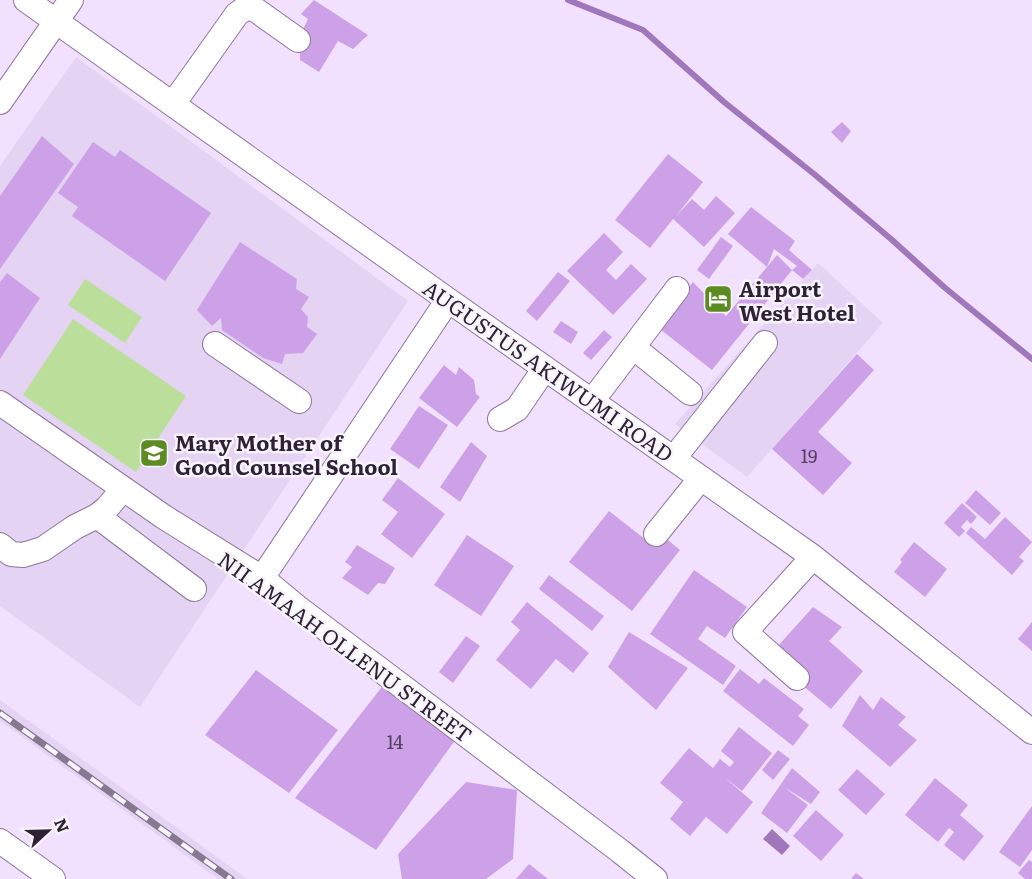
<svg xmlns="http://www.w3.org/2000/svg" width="1032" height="879" font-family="Literata,serif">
<rect width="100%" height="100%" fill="#f2e1fe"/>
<path fill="#e4d3f2" d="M76,57L408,301L140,707L0,606V166Z
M818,263L883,323L747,477L675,424Z
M0,700L165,819L247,879H218L0,721Z"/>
<path fill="#bbdf9b" d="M85,279L142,317L125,343L68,305Z
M73,319L186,396L136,472L23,395Z"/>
<path fill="#a077bb" d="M772,829L790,846L782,855L763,839Z"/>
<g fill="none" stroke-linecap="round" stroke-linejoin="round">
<path stroke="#a077bb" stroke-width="6" d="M568,0L643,30L724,102L814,174L891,239L944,287L1032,359"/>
</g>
<path fill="#cca1e8" d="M314,0L368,35L353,49L338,41L319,72L300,60V53L295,46L308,19L301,14Z
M842,122L851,131L842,143L831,132Z
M42,136L74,164L0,269V196Z
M93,142L115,157L120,150L211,213L165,281L72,216L78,207L58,193Z
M668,154L703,182L676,216L692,199L704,210L716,196L735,213L704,247L673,219L650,248L615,220Z
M751,207L795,241L789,250L812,270L803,279L792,270L712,370L656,326L693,282L726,316L777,255L792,270L797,266L774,249L767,267L728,234Z
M604,233L623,252L606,270L616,280L631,264L647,279L613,315L567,271Z
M721,237L733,246L709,279L697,270Z
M240,242L297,279L296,289L309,297L301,309L308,317L307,327L317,334L303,353L285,354L282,364L263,358L222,330L221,318L212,326L197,310Z
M558,272L570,281L537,321L526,311Z
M7,273L40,298L0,359V282Z
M561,321L578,332L571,344L553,332Z
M604,330L612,337L591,360L583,353Z
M857,354L874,370L818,432L852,463L823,495L772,449Z
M444,365L456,375L459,367L474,380L476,394L480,397L457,427L419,398Z
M419,406L448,425L419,469L390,449Z
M471,442L487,456L460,502L440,487Z
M398,478L445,514L412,558L381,534L398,512L382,500Z
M976,490L1001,513L990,525L965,503Z
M962,503L977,517L971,524L967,520L961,527L965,531L959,537L944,523Z
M609,511L655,547L663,536L680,550L632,611L569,562Z
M1005,517L1032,542L1019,557L1024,561L1012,575L966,533L971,527L985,539Z
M467,535L514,566L481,616L434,585Z
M914,542L947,569L925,597L894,572L902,562L900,560Z
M357,545L395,568L385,584L378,583L368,595L342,578L352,567L345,562Z
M694,570L747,607L725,638L707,626L698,639L736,666L723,685L650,634Z
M549,575L604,616L592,631L539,589Z
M527,602L589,653L573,673L556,659L531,689L496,660L520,630L511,622Z
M813,607L842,627L829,641L863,671L831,709L768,657Z
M1032,622V651L1018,639Z
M629,632L688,668L656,710L608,667Z
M466,636L480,646L453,683L439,672Z
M740,669L759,684L764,678L804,709L798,716L809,725L793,746L723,691Z
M256,670L338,730L289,793L205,735Z
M385,683L456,739L376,850L295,798Z
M860,695L873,710L881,697L906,717L898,725L917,740L890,767L842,726Z
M739,727L772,753L742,791L724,777L753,802L727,834L706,817L690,836L670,819L683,802L660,783L689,748L713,768L720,759L730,767L734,762L721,751Z
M778,750L790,759L773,780L762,770Z
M792,768L820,792L811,804L784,787L808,805L787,833L761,813Z
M857,769L885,794L866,815L838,790Z
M935,778L968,805L960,815L984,836L964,861L944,845L954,832L949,828L938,842L905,815Z
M466,782L517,790L513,859L486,879H402L398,854Z
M1032,806V850L1020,867L999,852Z
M816,810L844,835L821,861L793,836Z
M1029,860L1032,862V879H1025L1018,873Z
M529,864L548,879H516Z
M856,873L864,879H851Z"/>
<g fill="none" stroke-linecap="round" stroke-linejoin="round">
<g stroke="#8e759f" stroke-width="26">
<path id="minor" d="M26,0L448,300L813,557L1032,732
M0,102L71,0
M173,104L237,14L244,9L253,8L298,40
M215,344L299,401
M633,347L690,393
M592,401L677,289
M0,403L164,517L262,578L297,607L620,851L655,879
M500,419L517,409L545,368
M674,458L765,343
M97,516L194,589
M656,534L701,478
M0,545L11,554L23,555L43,549L75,527L97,516L107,508L123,489
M262,578L448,300
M797,678L745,632L813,557
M0,841L53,879"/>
</g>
<use href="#minor" stroke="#fff" stroke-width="24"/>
<g stroke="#85788f" stroke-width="7">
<path id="rail" d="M0,713L231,879"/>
</g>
<use href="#rail" stroke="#f9f3fd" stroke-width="4.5" stroke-dasharray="14" stroke-linecap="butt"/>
</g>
<defs>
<g id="hotel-square" transform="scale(1.5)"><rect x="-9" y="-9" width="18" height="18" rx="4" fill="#5c8c21" stroke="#f9f3fd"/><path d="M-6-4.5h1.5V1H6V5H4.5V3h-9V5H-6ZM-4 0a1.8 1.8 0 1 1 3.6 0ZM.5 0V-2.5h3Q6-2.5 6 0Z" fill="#fff"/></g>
<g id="school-square" transform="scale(1.5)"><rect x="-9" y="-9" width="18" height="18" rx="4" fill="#5c8c21" stroke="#f9f3fd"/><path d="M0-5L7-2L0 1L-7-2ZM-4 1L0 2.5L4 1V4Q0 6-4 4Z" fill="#fff"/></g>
</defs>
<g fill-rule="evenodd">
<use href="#hotel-square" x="718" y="299"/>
<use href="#school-square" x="154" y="453"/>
</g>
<g text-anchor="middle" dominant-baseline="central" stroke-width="5" stroke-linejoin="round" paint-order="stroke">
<g font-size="18" fill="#544260">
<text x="809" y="455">19</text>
<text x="395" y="741">14</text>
</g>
<g font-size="21" font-weight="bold" fill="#2c2233" stroke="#f9f3fd" text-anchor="start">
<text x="739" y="287">Airport<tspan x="739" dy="24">West Hotel</tspan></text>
<text x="175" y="441">Mary Mother of<tspan x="175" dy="24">Good Counsel School</tspan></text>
</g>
<g font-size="21" fill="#2c2233" stroke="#f9f3fd">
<text transform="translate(549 370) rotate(35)">AUGUSTUS AKIWUMI ROAD</text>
<text transform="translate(346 646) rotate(36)">NII AMAAH OLLENU STREET</text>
</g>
</g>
<g transform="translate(48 831) rotate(68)" stroke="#f9f3fd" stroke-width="4.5" paint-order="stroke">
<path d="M0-4.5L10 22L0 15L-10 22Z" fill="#2c2233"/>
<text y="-9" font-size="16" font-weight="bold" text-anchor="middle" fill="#2c2233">N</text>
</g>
</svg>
